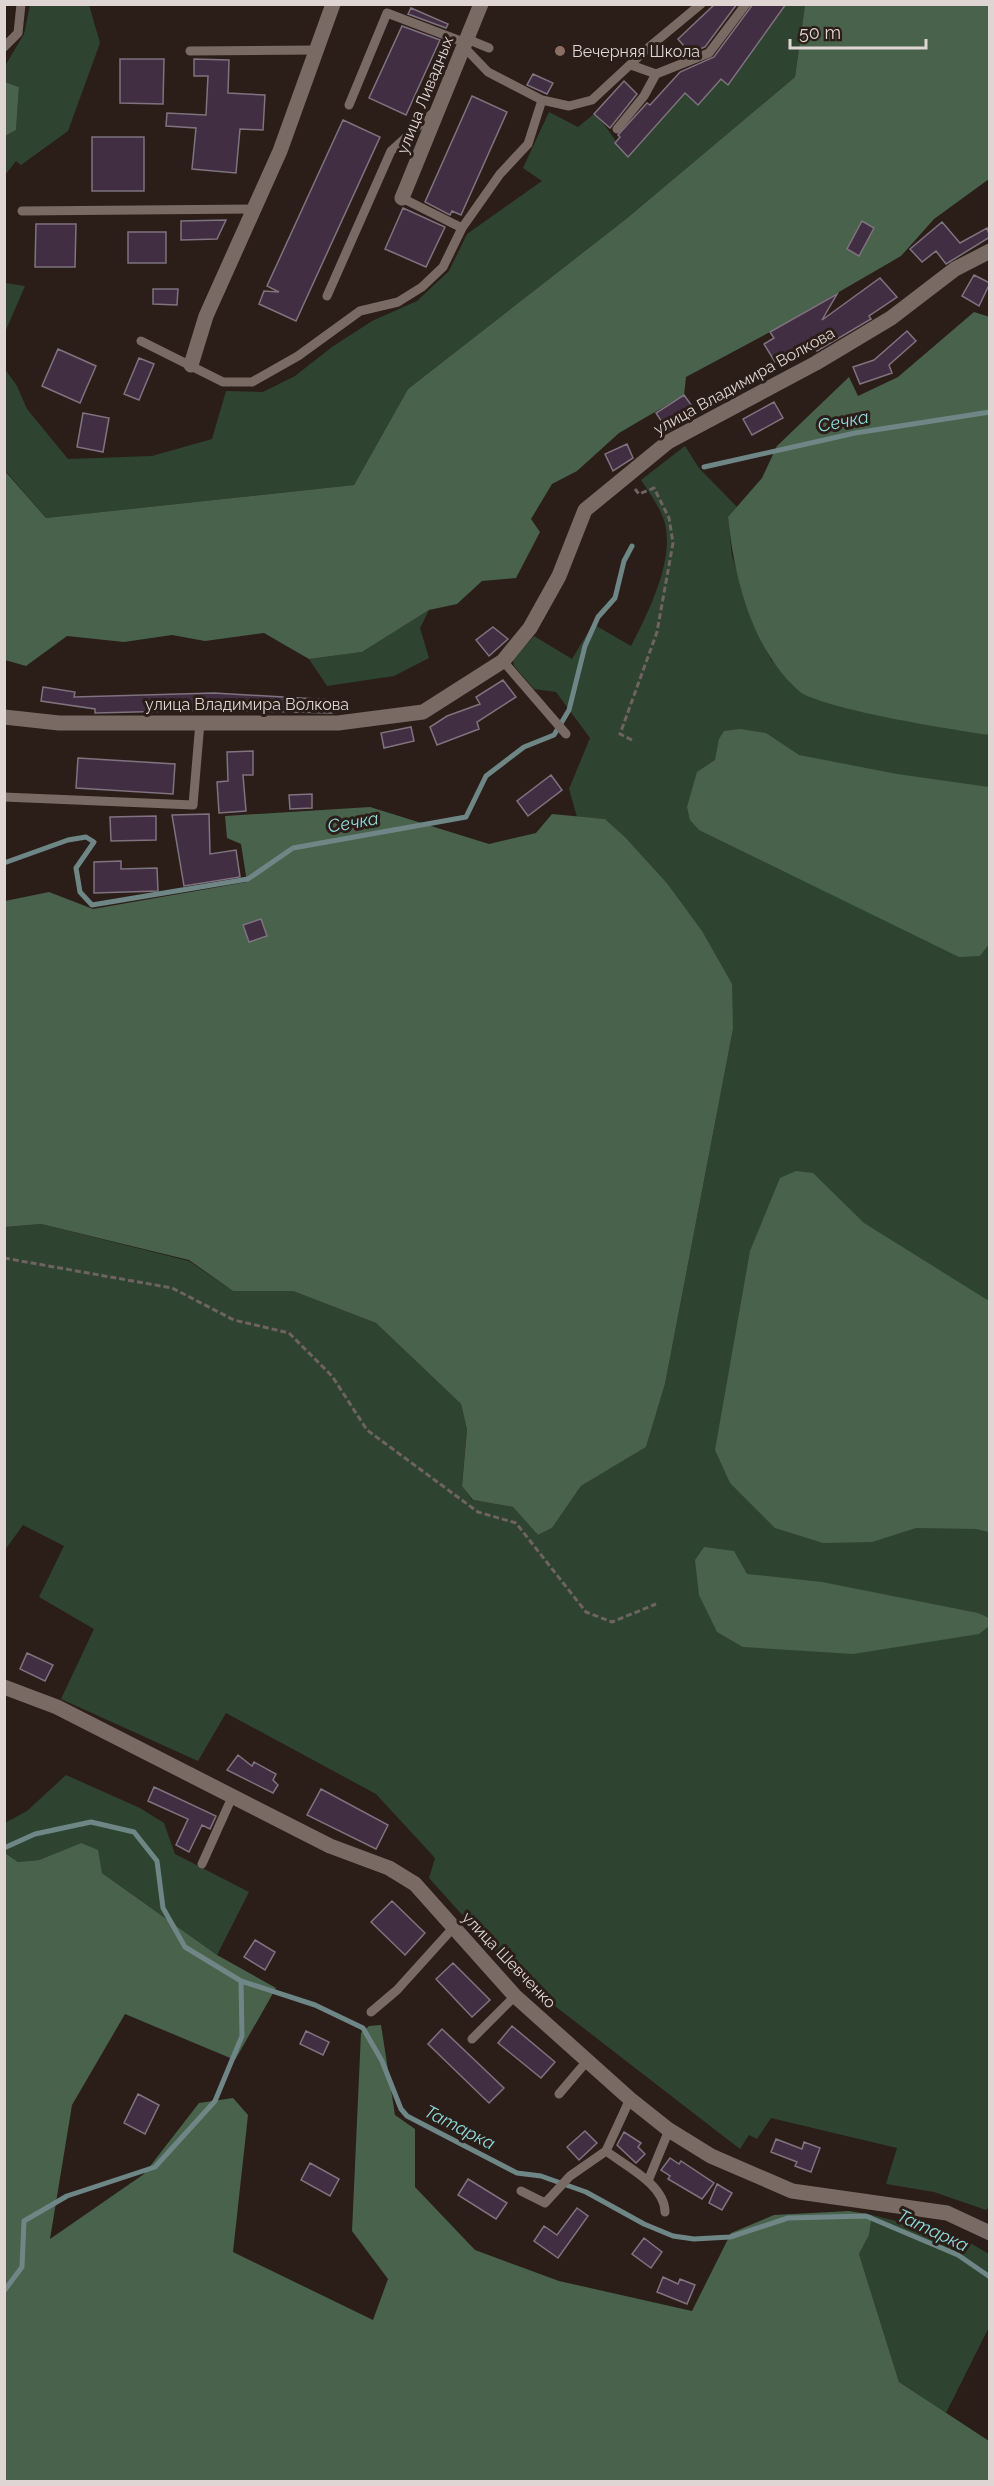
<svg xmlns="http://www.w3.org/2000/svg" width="994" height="2486" font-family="Raleway,sans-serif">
<rect width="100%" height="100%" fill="#2b1e19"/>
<path fill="#2e4431" d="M30,5H89L100,43L68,131L21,165L16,161L5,175L4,136L16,130L19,87L5,82V66L24,34Z
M786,5H805L795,77L626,219L408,389L354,485L46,518L5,470L4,368L17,386L27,409L68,459L152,456L212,439L226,391L263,392L295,376L332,347L372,321L417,301L449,271L467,234L542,181L523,168L549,112L578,127L594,114C609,127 615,143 628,157L685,93L698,104L721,79L728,84Z
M5,283L25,286L5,332L4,283Z
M685,446L699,468L737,507L728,517L732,556L754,623L771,660L841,707L989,735V2207L986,2210L934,2192L886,2184L897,2148L771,2118L757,2139L749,2135L740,2149L520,1979L429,1878L435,1858L376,1794L226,1713L198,1761L61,1699L94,1629L39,1597L64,1546L23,1525L5,1550L6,1227L41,1224L189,1261L233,1291H293L376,1323L461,1404L467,1428L462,1485L472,1500L513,1507L538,1535L552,1528L581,1486L646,1447L665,1384L733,1029L666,882L625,837L605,819L577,817L569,789L590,738L556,692L534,689L514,666L513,660L534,636L572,659L593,624L631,646C648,613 676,558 664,520C659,506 649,492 641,480Z
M429,610L420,628L429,658L394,676L327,686L309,659L362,652Z
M66,1775L140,1808L164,1823L175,1854L249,1892L217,1955L102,1873L81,1843L39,1860L18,1862L5,1853V1823L27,1811Z
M872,2215L960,2237L989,2254V2327L946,2413L899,2382L859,2254L869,2235Z"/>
<path fill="#49624c" d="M805,5H989V179L934,219L901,256L770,332L686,377L684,395L619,433L577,471L552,484L531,519L540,532L516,578L482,581L457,604L429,610L362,652L309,659L264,633L205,641L172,635L124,642L67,636L26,666L5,660L4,470L46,518L354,485L408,389L626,219L795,77Z
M5,82L19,87L16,130L5,136Z
M974,312L990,317L989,735C955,730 821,709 799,691C752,650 734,577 728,517L762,478L777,446L849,377L858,396L898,377Z
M740,729L766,733L799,755L897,774L989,787V944L980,956L959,957L699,830L690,820L687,807L697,772L715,760L719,739L724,731Z
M370,807L489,844L536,833L552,814L605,819L625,837L666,882L702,931L732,984L733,1029L665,1384L646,1447L581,1486L552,1528L538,1535L513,1507L473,1500L462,1486L467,1429L461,1404L376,1323L293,1291H233L189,1260L41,1224L5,1227V901L49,892L93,909L247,882L241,844L227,838L225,816Z
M796,1171L813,1173L864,1223L989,1301V1532L976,1529L916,1528L872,1542L823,1543L775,1528L730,1483L715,1450L750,1251L780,1178Z
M704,1547L734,1551L747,1574L822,1582L978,1613L989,1618V1626L979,1634L853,1654L743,1647L717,1632L699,1595L695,1560Z
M81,1843L98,1850L102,1873L217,1955L276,1988L235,2060L125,2014L72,2105L50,2239L144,2174L199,2103L233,2098L248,2115L233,2252L373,2320L388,2279L352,2231L361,2033L369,2026L381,2025L395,2115L415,2129V2187L475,2250L559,2281L692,2311L731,2233L774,2215L849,2211L872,2215L869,2235L859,2254L899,2382L989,2441V2481H5V1853L18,1862L39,1860Z"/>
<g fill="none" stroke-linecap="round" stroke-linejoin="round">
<path stroke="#6e8786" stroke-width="5" d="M704,467L855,433L990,412
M4,863L68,840L86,837L94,842L76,868L80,892L92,905L248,879L293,848L466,817L486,776L524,747L554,735L569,710L585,646L598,617L615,598L624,561L632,546
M4,1848L35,1834L91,1822L134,1832L157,1861L163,1908L185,1947L241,1981L315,2005L363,2028L382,2061L401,2109L407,2116L517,2173L541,2176L586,2192L644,2224L673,2236L694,2239L730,2237L788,2218L866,2216L958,2255L990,2277
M4,2291L22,2267L24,2221L67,2196L155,2167L215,2101L242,2036L241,1981"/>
</g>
<path fill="#422e43" stroke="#7e737e" stroke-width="1.5" d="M715,4H737L705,47L690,53L678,39Z
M753,4H786L728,85L721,79L698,105L685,93L628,157L615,143L620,137L618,135L647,103L650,105L680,72L714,57Z
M411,8L448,24L446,28L408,14Z
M402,26L440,40L406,115L369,98Z
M120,59H164L163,104L120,103Z
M194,59L229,60L228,93L265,95L263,130L240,129L236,173L192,169L196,128L166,126L167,113L206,115L208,76H194Z
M533,74L553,83L547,94L527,85Z
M624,81L637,94L610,128L594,114Z
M472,96L507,112L461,215L452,211L450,215L425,202Z
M343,120L380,137L296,321L259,304L264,291L279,292L267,286Z
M92,137H144V191H92Z
M403,208L445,227L426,267L385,249Z
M226,220L217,239L181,240V221Z
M862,221L874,228L859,256L847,249Z
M942,222L960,243L987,228L990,237L946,264L936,251L922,262L910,249Z
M36,224H76L75,267H35Z
M128,232H166V263H128Z
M974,275L990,283L979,306L962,296Z
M880,278L897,297L869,316L871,319L817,351L811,340L775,362L764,344L774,338L770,332L837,294L822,320Z
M153,289H178L177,305L153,304Z
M907,331L916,341L889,365L892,373L860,384L853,367L874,360Z
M58,349L96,366L80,403L42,386Z
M139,358L154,364L139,400L124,394Z
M684,395L697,413L668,431L656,413Z
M774,402L783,418L752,435L743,419Z
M83,413L109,418L103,452L77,447Z
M627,444L633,458L613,471L605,454Z
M493,627L508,639L489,656L476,640Z
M503,680L516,697L477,722L479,729L437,745L430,727L447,716L480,704L476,697Z
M43,687L75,692L74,697L214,693L333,700L332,713L215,710L95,713V709L41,701Z
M411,727L414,741L384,748L381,733Z
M253,751V775H243L246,811L219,813L217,782L228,781L227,752Z
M78,758L175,764L173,794L76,788Z
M551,775L562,790L528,816L517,801Z
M312,794V808L290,809L289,795Z
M209,814L210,854L236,850L240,877L184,886L172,815Z
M156,816V840L111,841L110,817Z
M121,861V869L157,868L158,891L94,893V862Z
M261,919L267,936L249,942L243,925Z
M27,1653L53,1665L45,1681L20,1669Z
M238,1755L252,1766L254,1762L276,1774L273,1780L278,1785L273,1793L227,1770Z
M154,1787L216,1816L210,1829L202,1825L189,1852L176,1845L188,1819L148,1801Z
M321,1789L388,1825L376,1849L307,1815Z
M392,1901L425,1933L405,1955L371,1922Z
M255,1940L275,1952L265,1970L244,1957Z
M453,1963L490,2000L472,2017L436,1979Z
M512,2026L555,2062L541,2078L498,2043Z
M442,2029L504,2088L489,2103L428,2044Z
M306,2031L329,2042L323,2055L300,2044Z
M138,2094L159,2105L145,2134L124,2123Z
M585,2131L597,2143L579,2160L567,2147Z
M624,2132L641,2143L638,2147L645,2154L636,2163L617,2145Z
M776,2139L802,2149L804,2142L820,2148L811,2172L795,2166L797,2162L771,2152Z
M670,2158L679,2164L681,2161L714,2183L702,2199L668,2179L670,2176L661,2170Z
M310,2163L339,2179L330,2196L301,2180Z
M468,2179L507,2203L496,2219L458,2195Z
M717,2184L732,2193L722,2210L709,2203Z
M577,2208L588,2216L558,2258L534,2241L544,2226L557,2235Z
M644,2238L662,2252L651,2268L632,2254Z
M663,2277L678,2284L680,2279L695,2285L687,2304L657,2292Z"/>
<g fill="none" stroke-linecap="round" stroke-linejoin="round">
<path stroke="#6e635f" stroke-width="3" stroke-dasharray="6 3" stroke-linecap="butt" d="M632,740L620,734L657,632L673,543L669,518L654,488L639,494L635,489
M4,1258L172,1288L234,1320L289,1333L332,1376L367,1430L478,1512L516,1523L586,1612L612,1622L656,1604"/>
<path stroke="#796a63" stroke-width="9" d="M467,39L489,48
M4,47L18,33L21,4
M464,47L488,72L542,100L569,106L592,100L648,48L701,4
M190,51L316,50
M631,65L656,74L709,53L746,4
M349,105L387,13L466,43
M617,129L644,96L656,74
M22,211L254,209
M462,228L500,174L528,144L542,100
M327,296L391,151L435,111
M141,341L223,382H252L298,356L360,311L398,302L422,287L443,267L462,228L402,198
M503,661L566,734
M4,797L193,805L200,722
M202,1864L233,1795
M371,2012L397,1990L453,1928
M472,2039L515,1996
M559,2094L587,2061
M606,2151C626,2166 665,2185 665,2212
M648,2181L669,2130
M521,2191L545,2203L570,2176L606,2151L630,2099"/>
<path stroke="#796a63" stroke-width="15" d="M402,198L481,4
M191,365L206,316L280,151L333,4
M4,717L59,723H338L423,712L503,661L530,628L559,576L585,510L668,442L816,363L891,318L955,269L990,251
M4,1687L57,1707L330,1846L389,1868L415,1884L515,1996L630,2099L669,2130L711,2156L792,2191L947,2213L990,2233"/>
</g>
<circle fill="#8d6e63" stroke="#2b1e19" stroke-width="2" cx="560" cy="51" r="6"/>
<g text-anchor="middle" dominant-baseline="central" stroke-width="6" stroke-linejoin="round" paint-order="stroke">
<g font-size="16" fill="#dfd6d3" stroke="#2b1e19" text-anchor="start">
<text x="572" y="51">Вечерняя Школа</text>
</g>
<g font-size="16" fill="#dfd6d3" stroke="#2b1e19">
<text transform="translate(425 95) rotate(-68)">улица Ливадных</text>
<text transform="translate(744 381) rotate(-29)">улица Владимира Волкова</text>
<text x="247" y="704">улица Владимира Волкова</text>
<text transform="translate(509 1960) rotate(46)">улица Шевченко</text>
</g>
<g font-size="18" font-style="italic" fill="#8fdcdc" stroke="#2b1e19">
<text transform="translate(843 421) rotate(-11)">Сечка</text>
<text transform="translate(353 822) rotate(-10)">Сечка</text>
<text transform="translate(460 2127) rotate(27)">Татарка</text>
<text transform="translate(933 2230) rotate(25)">Татарка</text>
</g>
</g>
<rect width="994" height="2486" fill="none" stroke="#dfd6d3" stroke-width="12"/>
<path d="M790 39v9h136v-9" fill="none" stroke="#dfd6d3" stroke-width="3"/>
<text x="799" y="39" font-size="18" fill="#dfd6d3" stroke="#2b1e19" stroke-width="4.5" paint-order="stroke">50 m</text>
</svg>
